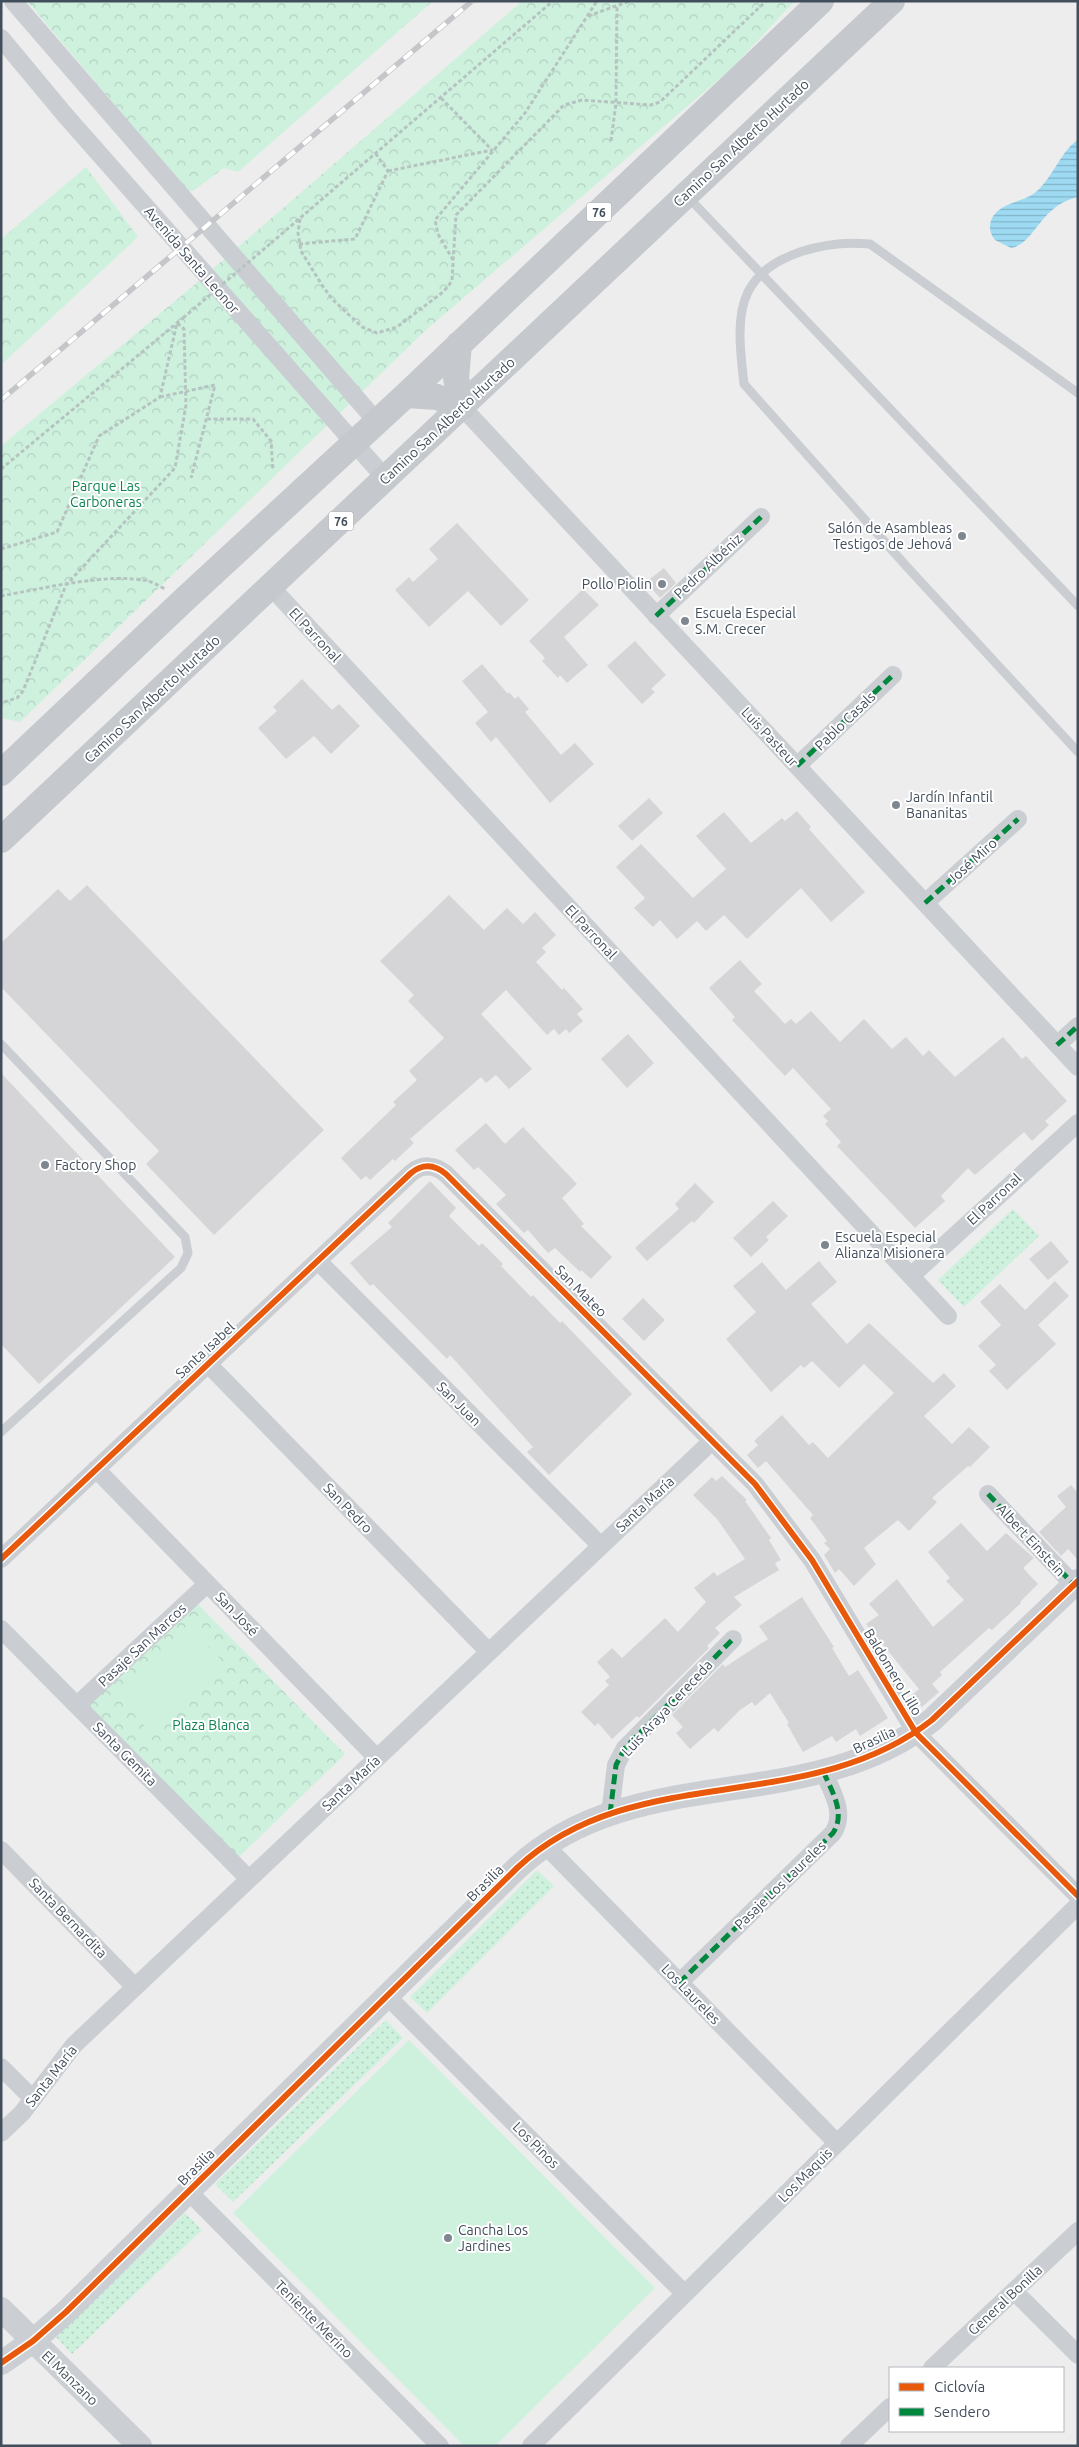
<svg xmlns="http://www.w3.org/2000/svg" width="1079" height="2447" font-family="Ubuntu,sans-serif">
<defs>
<pattern id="grass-dots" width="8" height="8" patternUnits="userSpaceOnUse" patternTransform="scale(1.25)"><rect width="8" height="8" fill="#cef1de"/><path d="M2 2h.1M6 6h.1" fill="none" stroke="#b2d0c1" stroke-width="1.8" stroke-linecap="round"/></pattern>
<pattern id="park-crowns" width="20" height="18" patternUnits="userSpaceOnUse" patternTransform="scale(1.25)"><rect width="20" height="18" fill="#cef1de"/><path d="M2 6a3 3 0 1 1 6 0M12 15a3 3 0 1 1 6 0" fill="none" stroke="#b2d0c1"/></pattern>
<pattern id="water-rules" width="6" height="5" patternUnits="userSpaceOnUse" patternTransform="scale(1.25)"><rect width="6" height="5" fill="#9edbf3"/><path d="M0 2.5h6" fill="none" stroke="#82b4c8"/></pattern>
</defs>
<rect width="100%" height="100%" fill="#eeeded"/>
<path fill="url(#grass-dots)" d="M1013,1209L1039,1236L964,1307L938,1280Z
M537,1870L554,1886L427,2013L410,1997Z
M386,2020L403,2038L233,2202L215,2184Z
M185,2213L202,2230L72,2354L56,2337Z"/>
<path fill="url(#park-crowns)" d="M27,1H433L238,172L224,168L193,191H188L184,187Z
M522,1H795L731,69L426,330L20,722L1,718V446L193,286Z
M86,167L138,237L1,365V239Z
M195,1601L345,1754L238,1858L88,1706Z"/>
<path fill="#cef1de" d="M188,1625L227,1666L153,1735L115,1694Z
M409,2040L655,2288L495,2446H464L233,2213Z"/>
<path fill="url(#water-rules)" d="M1078,140V197C1040,205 1035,244 1011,248L995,240C989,233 988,223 994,215C1003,202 1025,202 1037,191C1053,177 1063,148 1078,140Z"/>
<path fill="#d5d5d7" d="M457,523L529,600L501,626L468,591L429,627L395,590L409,577L413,582L438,559L429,549Z
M664,568L676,583L660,598L646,582Z
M583,589L599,605L564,637L588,665L567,683L560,675L558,678L542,661L545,658L529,641Z
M635,641L666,675L651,689L655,692L642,704L607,666Z
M482,664L508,694L509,692L515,699L518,696L529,709L525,712L561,755L575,743L594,764L550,803L496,737L491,742L475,723L488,712L462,681Z
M302,679L332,710L339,704L360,726L331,754L314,736L286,759L258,728L277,711L273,707Z
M649,798L663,813L632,841L618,826Z
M797,811L811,827L809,829L865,892L831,922L801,888L747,939L724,915L706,931L697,921L677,939L660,920L653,927L634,908L645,898L616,867L641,844L693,898L726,869L696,836L724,812L751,843L782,818L785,821Z
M87,885L324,1130L214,1235L146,1164L159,1151L1,987V943L58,889L70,901Z
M449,895L484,930L507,908L523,924L535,912L556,935L542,948L546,952L536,962L562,990L564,988L583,1009L577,1014L583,1021L569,1033L566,1029L559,1035L554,1029L547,1035L506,990L481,1014L532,1069L509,1089L496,1075L486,1083L481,1077L410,1139L414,1143L395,1161L393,1159L370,1180L366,1176L361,1180L341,1158L396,1105L393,1102L417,1080L409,1071L444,1038L408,1001L414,995L380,961Z
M740,960L762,984L754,991L785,1024L791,1019L796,1024L811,1011L840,1042L864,1019L892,1049L906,1037L923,1056L929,1050L955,1077L1003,1037L1022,1059L1026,1056L1067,1101L1045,1121L1049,1125L1032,1141L1024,1132L975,1175L968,1168L941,1196L945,1201L915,1228L837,1146L841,1142L825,1124L828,1121L823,1116L831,1109L793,1068L785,1076L732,1020L735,1017L709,988Z
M628,1034L654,1063L627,1088L601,1059Z
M1,1073L175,1257L39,1384L1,1344Z
M486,1123L505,1144L523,1127L577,1184L562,1198L584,1224L581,1226L612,1257L591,1279L581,1270L580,1272L555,1248L548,1253L528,1230L524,1233L496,1204L506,1195L478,1167L474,1170L455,1150Z
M430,1181L456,1208L449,1216L479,1246L482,1243L503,1264L501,1266L531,1297L533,1295L560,1323L562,1321L632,1394L549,1475L527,1452L533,1447L450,1355L447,1359L373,1284L370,1286L350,1263L392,1227L388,1223Z
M695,1183L714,1202L694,1223L692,1221L647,1261L635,1248L679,1209L675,1204Z
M773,1201L788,1216L766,1237L769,1240L751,1257L733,1238Z
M1051,1241L1069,1262L1048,1280L1029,1259Z
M819,1261L837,1282L811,1304L847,1344L869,1323L933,1383L944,1373L956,1386L924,1416L952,1444L969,1427L990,1447L970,1467L968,1466L932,1498L937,1502L909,1531L898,1520L864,1548L876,1564L854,1586L839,1569L835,1573L824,1555L830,1549L824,1543L827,1541L810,1518L813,1515L766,1461L758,1468L747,1455L758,1445L754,1441L782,1415L809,1445L813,1442L828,1458L894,1393L864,1364L839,1388L812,1361L804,1368L801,1365L771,1392L726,1339L756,1312L733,1286L762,1262L786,1290Z
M1055,1281L1069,1296L1038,1325L1056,1344L1007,1390L989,1371L996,1365L978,1346L1001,1325L980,1302L1000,1284L1025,1310Z
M643,1298L665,1320L644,1341L622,1319Z
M722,1476L747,1500L745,1501L771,1538L769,1540L781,1560L775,1563L779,1570L734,1597L742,1605L715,1628L720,1633L707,1646L709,1648L639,1718L637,1716L612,1739L598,1723L595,1726L581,1712L609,1685L605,1681L610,1677L597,1662L612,1648L622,1658L665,1618L678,1632L706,1602L694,1588L714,1572L717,1576L745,1559L717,1519L693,1495L712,1477L716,1481Z
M1071,1485L1078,1493V1560L1068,1549L1061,1556L1039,1532L1066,1507L1057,1496Z
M961,1523L987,1551L1006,1533L1034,1558L1023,1568L1038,1584L1020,1602L1021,1603L992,1630L989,1628L940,1672L942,1675L932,1684L939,1692L922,1707L912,1695L919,1689L866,1624L879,1615L869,1604L897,1579L933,1627L964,1600L946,1581L950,1578L928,1552Z
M802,1597L834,1647L832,1648L849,1676L858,1670L888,1718L860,1736L856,1729L836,1742L832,1736L803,1752L787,1724L789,1723L770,1693L755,1706L752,1702L740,1710L718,1732L714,1728L690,1749L676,1733L683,1727L672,1715L723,1664L725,1667L768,1639L759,1626Z"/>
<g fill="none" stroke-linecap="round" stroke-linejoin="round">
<path stroke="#b5c4c1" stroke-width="3" stroke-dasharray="4 2.5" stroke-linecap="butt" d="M588,16L630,1
M441,98L492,150
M611,141L616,103L617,6
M388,171L492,150
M300,219L298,233L301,251L322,285L332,299L362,327L377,333L397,327L443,292L449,285L452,280L456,215L564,105L582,100L651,105L660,102L766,1
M271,243L553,1
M299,244L355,239L388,171L376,154
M453,260L438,234L435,220L525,113L597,1
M160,397L215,385L191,478
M207,419H253L271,441L273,470
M1,469L183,318
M1,549L57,532L99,436L160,397L177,323L184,329L186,405L175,468L66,585L23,691L17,698L1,703
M1,596C40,589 110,572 147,581C153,582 159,586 165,589"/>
<path stroke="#caced2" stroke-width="9" d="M688,197L1078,606
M1078,393L870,244C830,240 768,252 748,292C735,318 741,356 744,384L908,568L1078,752
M1,1044L185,1237L188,1253L181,1268L1,1432"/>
<path stroke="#caced2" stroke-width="18" d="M13,1L377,422
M1,38L65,115L386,479
M462,407L1078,1067
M271,587L948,1316
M656,616L761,517
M797,766L893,675
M925,903L1018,819
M1057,1045L1078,1026
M318,1261L601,1546
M911,1276L1078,1123
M208,1364L489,1652
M96,1469L377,1758
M988,1494L1074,1585
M1,1559L411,1173C422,1164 434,1164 446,1174L755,1484L812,1560L916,1733L1078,1896
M1,1629L249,1879
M77,1705L207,1584
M610,1814L616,1765L625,1748L733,1639
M545,1845L837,2143
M1,1850L135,1987
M679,1983L833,1833C846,1813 832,1792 824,1773
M387,1996L685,2294
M1,2067L33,2099
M1,2133L22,2113L74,2045L712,1441
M189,2192L440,2446
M1014,2291L1078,2355
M932,2368L1078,2231
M531,2446L1078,1905
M849,2446L890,2407"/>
<path stroke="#cbced3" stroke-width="24" d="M1,2309L140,2446
M1,2363L33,2341L66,2312L517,1868C634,1759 807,1818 932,1720L1078,1581"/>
<path stroke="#c5c9ce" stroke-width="26" d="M459,344L456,378L462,407
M406,395L437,397L462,407
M1,773L185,599L406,395L821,1
M1,840L892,1"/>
<g stroke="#c4c6c9" stroke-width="5.5">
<path id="rail" d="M1,400L472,1"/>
</g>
<use href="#rail" stroke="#fff" stroke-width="4" stroke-dasharray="11" stroke-linecap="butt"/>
<path stroke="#b5c4c1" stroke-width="3" stroke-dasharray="4 2.5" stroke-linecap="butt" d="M183,318L271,243"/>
<path stroke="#00873e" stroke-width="5" stroke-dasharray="10 5" stroke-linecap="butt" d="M656,616L761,517
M797,766L893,675
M925,903L1018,819
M1057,1045L1078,1026
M988,1494L1074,1585
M610,1814L616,1765L625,1748L733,1639
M679,1983L833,1833C846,1813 832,1792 824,1773"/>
<g stroke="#fff" stroke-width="9">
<path id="cycleway" d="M1,1559L411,1173C422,1164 434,1164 446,1174L755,1484L812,1560L916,1733L1078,1896
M1,2363L33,2341L66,2312L517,1868C634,1759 807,1818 932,1720L1078,1581"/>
</g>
<use href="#cycleway" stroke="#e8590c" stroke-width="6"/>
</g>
<g fill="#7e868f" stroke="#fff" stroke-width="2">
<circle cx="962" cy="536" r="5"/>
<circle cx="662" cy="584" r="5"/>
<circle cx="685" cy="621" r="5"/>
<circle cx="896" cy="805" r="5"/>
<circle cx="45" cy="1165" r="5"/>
<circle cx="825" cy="1245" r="5"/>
<circle cx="448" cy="2238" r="5"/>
</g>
<g text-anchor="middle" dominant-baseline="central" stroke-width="4" stroke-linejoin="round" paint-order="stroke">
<g fill="#fff" stroke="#7b838d" stroke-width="1">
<rect x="586.5" y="202.5" width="25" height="19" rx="4"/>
<rect x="328.5" y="511.5" width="25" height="19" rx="4"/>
</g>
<g font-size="12" font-weight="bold" fill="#424e5c">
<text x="599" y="212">76</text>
<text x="341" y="521">76</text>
</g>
<g font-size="14" fill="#424e5c" stroke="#fff">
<text transform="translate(741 143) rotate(-43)">Camino San Alberto Hurtado</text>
<text transform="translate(192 260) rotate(49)">Avenida Santa Leonor</text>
<text transform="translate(447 421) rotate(-43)">Camino San Alberto Hurtado</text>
<text transform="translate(708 566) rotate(-43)">Pedro Albéniz</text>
<text transform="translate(315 635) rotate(47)">El Parronal</text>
<text transform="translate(152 699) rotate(-43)">Camino San Alberto Hurtado</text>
<text transform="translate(845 721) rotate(-44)">Pablo Casals</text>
<text transform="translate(770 737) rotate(47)">Luis Pasteur</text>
<text transform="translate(972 861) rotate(-42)">José Miro</text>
<text transform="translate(591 932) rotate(47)">El Parronal</text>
<text transform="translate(994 1199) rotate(-43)">El Parronal</text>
<text transform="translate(581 1291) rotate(45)">San Mateo</text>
<text transform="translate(205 1350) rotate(-43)">Santa Isabel</text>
<text transform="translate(459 1404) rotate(45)">San Juan</text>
<text transform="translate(645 1504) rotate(-43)">Santa María</text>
<text transform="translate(348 1508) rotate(46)">San Pedro</text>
<text transform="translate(1031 1540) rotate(47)">Albert Einstein</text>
<text transform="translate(237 1614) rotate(46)">San José</text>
<text transform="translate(142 1645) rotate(-43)">Pasaje San Marcos</text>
<text transform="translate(893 1672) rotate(59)">Baldomero Lillo</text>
<text transform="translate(667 1708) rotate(-47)">Luis Araya Cereceda</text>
<text transform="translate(874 1740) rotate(-25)">Brasilia</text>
<text transform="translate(125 1754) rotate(45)">Santa Gemita</text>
<text transform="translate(351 1783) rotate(-43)">Santa María</text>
<text transform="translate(485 1883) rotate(-45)">Brasilia</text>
<text transform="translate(780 1885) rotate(-44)">Pasaje Los Laureles</text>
<text transform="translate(68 1918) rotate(46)">Santa Bernardita</text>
<text transform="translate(691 1994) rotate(46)">Los Laureles</text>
<text transform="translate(51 2076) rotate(-52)">Santa María</text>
<text transform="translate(536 2145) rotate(45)">Los Pinos</text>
<text transform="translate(196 2167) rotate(-45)">Brasilia</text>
<text transform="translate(805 2175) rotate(-45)">Los Maquis</text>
<text transform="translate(1005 2300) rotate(-43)">General Bonilla</text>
<text transform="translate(314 2319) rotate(45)">Teniente Merino</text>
<text transform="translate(70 2378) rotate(44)">El Manzano</text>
</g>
<g font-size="14" fill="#0c8451" stroke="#fff">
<text x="106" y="486">Parque Las<tspan x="106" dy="16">Carboneras</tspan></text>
<text x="211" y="1725">Plaza Blanca</text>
</g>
<g font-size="14" fill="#424e5c" stroke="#fff" text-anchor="start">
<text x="952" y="528" text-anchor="end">Salón de Asambleas<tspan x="952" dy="16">Testigos de Jehová</tspan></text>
<text x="652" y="584" text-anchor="end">Pollo Piolin</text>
<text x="695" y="613">Escuela Especial<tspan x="695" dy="16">S.M. Crecer</tspan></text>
<text x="906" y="797">Jardín Infantil<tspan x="906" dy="16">Bananitas</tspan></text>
<text x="55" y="1165">Factory Shop</text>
<text x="835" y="1237">Escuela Especial<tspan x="835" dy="16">Alianza Misionera</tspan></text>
<text x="458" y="2230">Cancha Los<tspan x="458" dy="16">Jardines</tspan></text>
</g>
</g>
<rect width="1079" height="2447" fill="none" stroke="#424e5c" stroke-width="5"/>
<rect x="889" y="2367" width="175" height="65" fill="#ffffff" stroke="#b3b8be"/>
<rect x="899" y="2383" width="25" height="8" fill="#e8590c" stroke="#b3b8be"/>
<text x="934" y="2392" font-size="15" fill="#424e5c">Ciclovía</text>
<rect x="899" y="2408" width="25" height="8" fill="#00873e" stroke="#b3b8be"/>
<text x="934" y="2417" font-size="15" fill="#424e5c">Sendero</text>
</svg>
